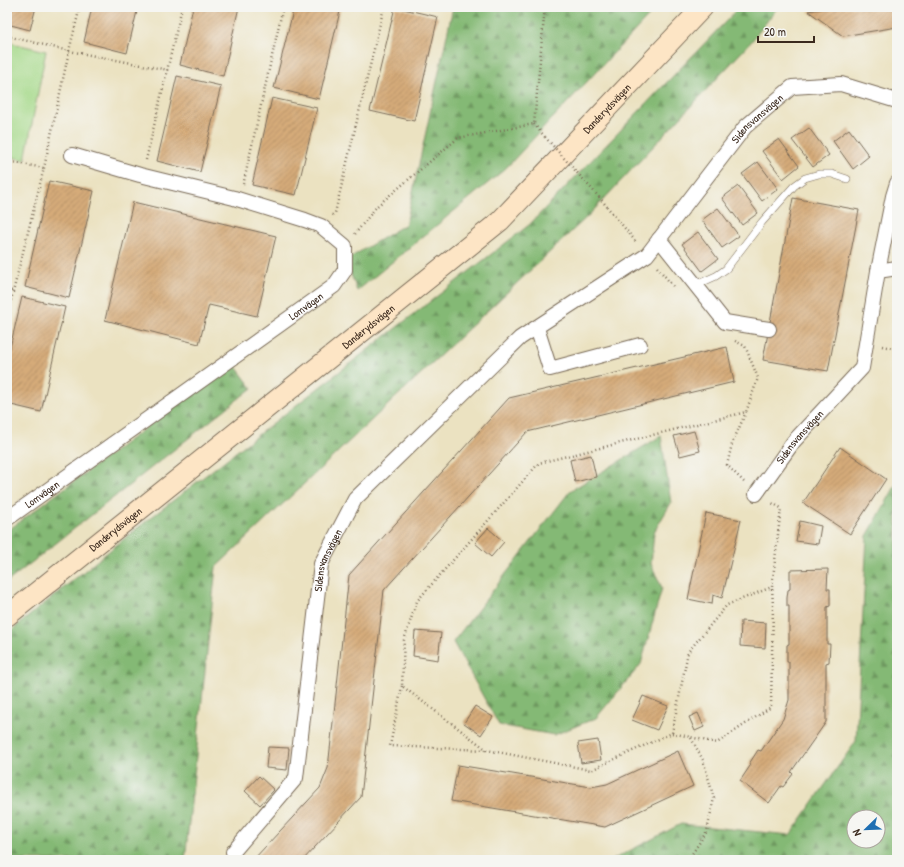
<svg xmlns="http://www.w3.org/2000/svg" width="904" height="867" font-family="'Patrick Hand',sans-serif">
<defs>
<pattern id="forest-firs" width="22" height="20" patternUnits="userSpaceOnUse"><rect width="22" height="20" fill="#84b975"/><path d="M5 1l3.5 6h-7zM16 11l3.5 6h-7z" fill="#6d975f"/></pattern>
<pattern id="building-hatch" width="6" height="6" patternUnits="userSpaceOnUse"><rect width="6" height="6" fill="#d5ab79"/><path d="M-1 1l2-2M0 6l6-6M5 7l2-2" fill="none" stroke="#ae8b63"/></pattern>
</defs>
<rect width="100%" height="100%" fill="#f6f6f2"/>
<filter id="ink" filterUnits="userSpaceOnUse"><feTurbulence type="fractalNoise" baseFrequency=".025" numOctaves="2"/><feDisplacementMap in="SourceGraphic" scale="8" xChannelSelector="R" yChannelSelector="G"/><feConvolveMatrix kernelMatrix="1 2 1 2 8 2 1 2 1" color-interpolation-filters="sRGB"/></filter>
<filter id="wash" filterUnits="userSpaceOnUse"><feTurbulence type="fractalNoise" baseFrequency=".012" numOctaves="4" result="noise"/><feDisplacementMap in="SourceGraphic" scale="16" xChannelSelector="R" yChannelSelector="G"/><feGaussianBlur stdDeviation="0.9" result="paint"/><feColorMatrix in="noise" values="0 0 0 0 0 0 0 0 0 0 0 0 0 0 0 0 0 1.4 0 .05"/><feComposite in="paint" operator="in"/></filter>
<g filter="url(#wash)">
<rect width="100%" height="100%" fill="#ebe2c1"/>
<path fill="url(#forest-firs)" stroke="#60724a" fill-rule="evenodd" d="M453,7H657L505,169L357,291L346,260L406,224Z
M738,7H778L751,42L590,214L216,567L185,860H7V634L135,530L529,225L730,17Z
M233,363L252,388L7,582V531Z
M661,436L671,503L654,532L651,564L662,588L641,664L596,718L554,735L499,725L453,642L570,491Z
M897,483V860H612L681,824L790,835L856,741L867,536ZM854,817H878V841H854Z"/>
<path fill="#a5d989" stroke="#708254" d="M7,42L46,51L25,160L7,156Z"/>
<g id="blocks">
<path fill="url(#building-hatch)" d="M7,7H36L30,30L7,24Z
M92,7H138L127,53L84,42Z
M193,7H239L223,76L180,65Z
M294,7H341L319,99L274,88Z
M395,7L438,17L414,121L370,111Z
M833,7H897V27L843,36L808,11Z
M177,76L221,86L200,172L157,161Z
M272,98L317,108L296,195L252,185Z
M809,128L829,155L813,167L792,140Z
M849,129L869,156L853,169L833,141Z
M779,139L799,166L783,179L762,151Z
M758,162L778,189L762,201L742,174Z
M49,181L94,191L69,298L25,287Z
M738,186L758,213L742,225L722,198Z
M793,198L859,210L828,371L763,360Z
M133,202L276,236L257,316L209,305L199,344L105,320Z
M718,208L739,236L722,248L702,220Z
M698,232L718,259L702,271L682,244Z
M22,297L65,307L41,412L7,404V360Z
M727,347L734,382L527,432L384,590L361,797L303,860H253L320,788L328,768L349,575L509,398Z
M694,431L700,451L680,456L674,436Z
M840,447L886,479L850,534L803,503Z
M591,455L596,477L575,482L570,460Z
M706,513L741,520L722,598L713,595L712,604L688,599Z
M800,521L821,526L818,544L796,541Z
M488,528L504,542L491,557L475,543Z
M828,569L827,589H830V606L827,607V644H830L829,662L826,663V722L791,772L793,774L783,787L781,786L769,803L740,781L750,766L749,764L758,750L761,751L783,719L789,700V662H787V645L789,644V606H787V598L788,590L790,589V570Z
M741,621L766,623L765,648L740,646Z
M415,631L441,633L438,660L413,656Z
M643,696L668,706L657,730L632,720Z
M475,706L493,717L481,735L464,723Z
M698,713L704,727L695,731L689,717Z
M598,740L601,760L581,763L578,743Z
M268,747L289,748L287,770L266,768Z
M678,751L693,786L605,827L451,801L458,765L591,787L607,784Z
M259,776L274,790L260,805L245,791Z"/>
</g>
</g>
<g filter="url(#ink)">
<use href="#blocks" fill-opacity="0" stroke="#796a57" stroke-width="1"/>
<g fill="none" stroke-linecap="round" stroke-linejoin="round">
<g stroke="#796a57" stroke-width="8">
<path id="service" d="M696,285L716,276L726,269L762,222L794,186L805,178L819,174H832L847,179"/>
</g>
<g stroke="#796a57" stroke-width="16">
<g id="minor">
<path d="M659,239L725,322L769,329"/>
<path d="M878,271L897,268"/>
<path d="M537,328L550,369L640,345"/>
<path id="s1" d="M756,494L794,441L862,368L878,271L893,196L897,183"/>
<path id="s2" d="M7,519L334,286L345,270V246L321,226L305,220L234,198L140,175L72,155"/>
<path id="s3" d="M233,852L296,778L321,564L355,499L520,338L647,255L745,127L792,87L841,84L897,101"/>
</g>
</g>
<g stroke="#796a57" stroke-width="22">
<g id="secondary">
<path id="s4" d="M7,616L500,221L703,7"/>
</g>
</g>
<path stroke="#796a57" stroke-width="2.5" stroke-dasharray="1 3" stroke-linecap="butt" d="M7,36L69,51L168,70
M534,124L545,137
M146,160L182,7
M7,161L44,168
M243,184L244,181L283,7
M599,197L637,243
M332,215L335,213L384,7
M355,234L377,206L458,138L534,124L545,7
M657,267L673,286
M7,290L13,291
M7,316L44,168L69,51L80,7
M735,341L745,346L758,378L746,412L539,463L417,601L404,640L402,686L487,750L591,770L672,733L688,652L727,605L772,587L781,508L770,502
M882,346L897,349
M744,482L727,465L732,444L746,412
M402,686L390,746L486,750
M672,733L717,743L771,707L773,606L772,587
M688,860L707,831L714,798L703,760L691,738"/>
<use href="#service" stroke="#fff" stroke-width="7"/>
<use href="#minor" stroke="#fff" stroke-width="14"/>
<use href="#secondary" stroke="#fde5c5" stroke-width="20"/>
<path stroke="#796a57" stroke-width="2.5" stroke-dasharray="1 3" stroke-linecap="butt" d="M545,137L599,197"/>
</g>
</g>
<g text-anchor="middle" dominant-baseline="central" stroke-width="3" stroke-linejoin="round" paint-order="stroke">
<g font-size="11" fill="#3b2a1e" stroke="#f6f6f2">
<text stroke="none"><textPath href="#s4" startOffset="787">Danderydsvägen</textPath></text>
<text stroke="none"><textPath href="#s3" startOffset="944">Sidensvansvägen</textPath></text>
<text stroke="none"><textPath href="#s2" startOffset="367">Lomvägen</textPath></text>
<text stroke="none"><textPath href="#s4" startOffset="463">Danderydsvägen</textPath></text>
<text stroke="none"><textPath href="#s1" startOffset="72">Sidensvansvägen</textPath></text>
<text stroke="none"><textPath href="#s2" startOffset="43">Lomvägen</textPath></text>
<text stroke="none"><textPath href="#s4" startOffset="139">Danderydsvägen</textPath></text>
<text stroke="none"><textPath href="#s3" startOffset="318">Sidensvansvägen</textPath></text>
</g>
</g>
<rect width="904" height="867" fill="none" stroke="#f6f6f2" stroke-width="24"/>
<g transform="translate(866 829) rotate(247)"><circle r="19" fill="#f6f6f2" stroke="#aba49d"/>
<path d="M0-3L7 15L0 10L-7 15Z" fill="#1f6fb2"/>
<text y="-6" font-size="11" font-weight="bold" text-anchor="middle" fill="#3b2a1e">N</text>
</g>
<path d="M758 36v6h56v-6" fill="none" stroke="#3b2a1e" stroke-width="2"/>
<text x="764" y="36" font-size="12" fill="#3b2a1e" stroke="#f6f6f2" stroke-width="3" paint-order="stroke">20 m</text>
</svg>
